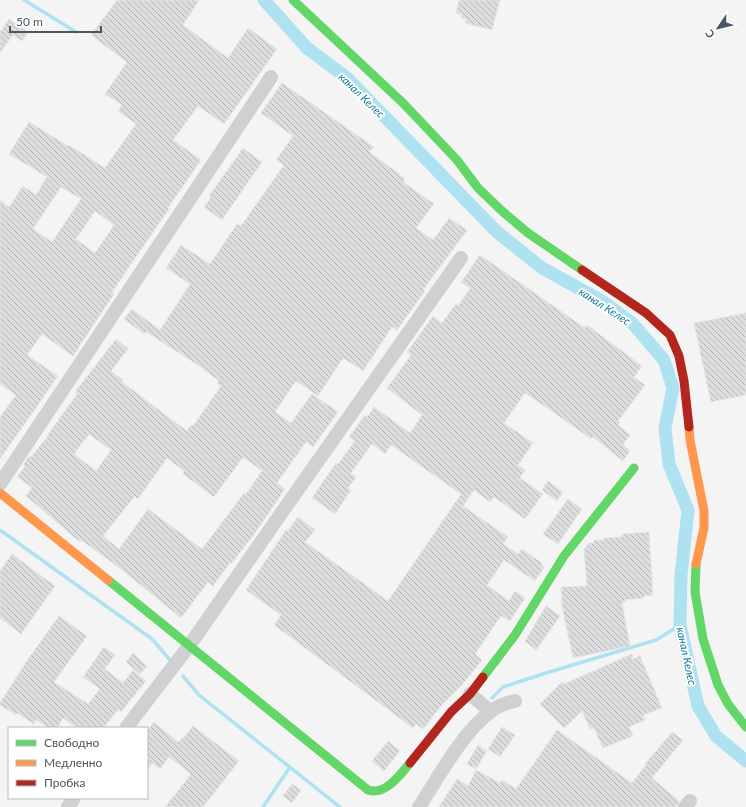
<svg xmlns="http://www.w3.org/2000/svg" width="746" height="807" font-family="Lato,sans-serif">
<defs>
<pattern id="building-back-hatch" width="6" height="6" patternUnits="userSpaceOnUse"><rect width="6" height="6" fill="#ddddde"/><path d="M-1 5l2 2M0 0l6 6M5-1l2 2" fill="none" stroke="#b5b6b7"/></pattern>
</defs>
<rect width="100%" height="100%" fill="#f4f4f4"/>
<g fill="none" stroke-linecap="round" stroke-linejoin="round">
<path stroke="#aee2f0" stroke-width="3.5" d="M24,0L76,32
M0,530L152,639L170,660
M183,676L199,695L340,807
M492,698L503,687L546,673L656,640L680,625
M263,807L290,767"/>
<path stroke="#aee2f0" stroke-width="13" d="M264,0L307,48L347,78L497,232L542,268L602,301L633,324L664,360L673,388L665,428L669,464L688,510L681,575L680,625L698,706L716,736L746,761"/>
</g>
<path fill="url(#building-back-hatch)" stroke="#e5e6e7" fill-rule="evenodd" d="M117,0H199L183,25L228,58L248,28L277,49L224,124L198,106L173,140L201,160L168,208L169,209L112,292L114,294L73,356L42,334L27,355L58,376L0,459V417L16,395L0,384V200L9,207L23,186L36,195L47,177L9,154L29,122L68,146L69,145L105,168L136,124L118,111L122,105L105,94L127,62L91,35ZM61,187L81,199L52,242L33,229ZM95,211L114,225L95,253L76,239Z
M459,0H500L492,30L465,23L466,19L461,18L462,15L456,13Z
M9,19L28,32L22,41L13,35L0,53V32Z
M282,83L374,147L369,152L398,173L405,179L403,182L434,204L416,228L433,240L449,218L467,230L423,290L425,291L397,330L392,327L363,371L343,358L318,396L296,381L275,412L291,423L312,394L338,412L313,447L306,442L277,483L285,489L255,533L231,564L230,563L213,586L208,582L181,618L121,569L81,540L80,542L26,496L32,488L17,476L25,467L23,465L29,456L31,457L48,436H47L77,394L75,392L116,339L128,349L111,371L123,380L122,382L187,431L191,425L193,426L221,386L217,383L219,381L198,365L146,332L144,334L124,319L132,309L160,330L190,284L166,268L181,245L210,264L237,224L241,226L284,165L276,160L293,136L261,113ZM89,434L111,450L96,471L74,454ZM243,457L262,471L246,494L244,493L202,549L148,509L119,549L103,536L135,496L138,499L167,458L184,471L183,474L214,497Z
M243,148L262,162L222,220L204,207L211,197L209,196Z
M480,255L585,328L587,325L642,366L634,377L645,385L618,421L620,423L618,425L630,435L623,445L630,451L623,461L593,437L591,439L553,412L525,393L504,423L533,443L518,465L525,470L520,478L543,494L525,519L494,497L490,502L474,490L463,506L508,537L503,544L518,554L522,549L542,563L541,565L544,567L535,581L504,560L487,585L509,601L515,591L525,598L510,621L501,616L475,654L482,660L461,686L442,705L423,729L416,724L413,728L274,625L281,615L246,590L286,530L288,531L298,517L315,530L305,542L388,601L461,494L391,445L385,454L372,444L351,473L356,477L348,488L351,490L335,514L312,498L336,463L338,464L355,441L349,437L365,415L367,417L374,407L410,433L422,415L387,388L411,355L407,352L433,316L442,323L456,304L458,306L470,288L461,282Z
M746,313V395L711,402L694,323Z
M548,481L563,492L557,501L542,490Z
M568,499L582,509L558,544L543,534Z
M649,532L653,595L644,596V598L625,600V602L622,603L630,646L573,658L562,606L561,587L587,586L584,549L589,543H594V540H604L603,538L622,537V534Z
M12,554L55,586L21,634L0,618V571Z
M546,606L560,616L536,650L525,641Z
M59,616L87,636L54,682L88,704L100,689L83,677L104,647L115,655L105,669L123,683L133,670L146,681L121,712L118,710L103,728H77L63,718L57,728H49L36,720L34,724L17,713L16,715L0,705V703L26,662Z
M133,653L147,666L140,674L126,662Z
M632,654L633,659L640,656L662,708L643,715L645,720L629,727L633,736L603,748L594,728L590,729L582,711L564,728L540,704L562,682L564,684Z
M154,722L178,742L185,736L193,726L239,761L203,807H165L191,774L169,757L160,769L152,763L147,770V731Z
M502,727L515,735L500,757L488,749Z
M557,730L632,783L646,765L645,764L672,732L683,740L652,778L679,801L677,807H439L457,779L468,786L476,770L500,783L502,780L516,789Z
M388,741L400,751L384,771L372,761Z
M478,745L487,751L476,769L467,764Z
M292,784L301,790L292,803L283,796Z"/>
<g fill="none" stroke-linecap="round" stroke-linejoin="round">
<path stroke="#ced0d2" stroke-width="14" d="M0,484L271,77
M470,694L490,711
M126,728L189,646L280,515L461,258
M68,807L74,798
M419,807C438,778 462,733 490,712C497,706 506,703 515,701
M685,807L690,801"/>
<path stroke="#63d668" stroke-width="9" d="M293,0L403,103L457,160L478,188L502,211L528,233L582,270
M696,564L695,592L703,639L718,685L728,704L746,727
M108,580L368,790C385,796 400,775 410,763
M483,677L515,635L564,556L634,468"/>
<path stroke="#ff974d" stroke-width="9" d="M689,427L690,440L704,511V528L696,564
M0,493L108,580"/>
<path stroke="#b3261e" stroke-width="9" d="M582,270L646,313L670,335L679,356L684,381L689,427
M410,763L451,712L470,694L483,677"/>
</g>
<g text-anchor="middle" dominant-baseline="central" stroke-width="4" stroke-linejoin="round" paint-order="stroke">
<g font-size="11" font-style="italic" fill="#0c7c9b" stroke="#fff">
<text transform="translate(362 95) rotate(44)">канал Келес</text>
<text transform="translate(605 306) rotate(33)">канал Келес</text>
<text transform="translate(687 656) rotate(78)">канал Келес</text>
</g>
</g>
<rect x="8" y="727" width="140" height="72" fill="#ffffff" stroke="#b7bbc0"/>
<rect x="16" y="740" width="20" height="6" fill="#63d668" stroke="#b7bbc0"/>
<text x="44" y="747" font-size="12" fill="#4a5661">Свободно</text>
<rect x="16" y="760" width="20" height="6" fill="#ff974d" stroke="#b7bbc0"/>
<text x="44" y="767" font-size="12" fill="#4a5661">Медленно</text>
<rect x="16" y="780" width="20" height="6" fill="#b3261e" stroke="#b7bbc0"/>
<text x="44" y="787" font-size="12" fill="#4a5661">Пробка</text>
<g transform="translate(718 28) rotate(235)" stroke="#ffffff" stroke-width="3" paint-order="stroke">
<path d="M0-3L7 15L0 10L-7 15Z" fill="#4a5661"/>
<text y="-6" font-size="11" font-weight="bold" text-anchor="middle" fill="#4a5661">С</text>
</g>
<path d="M10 26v6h91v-6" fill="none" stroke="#4a5661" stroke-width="2"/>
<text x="16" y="26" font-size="12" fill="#4a5661" stroke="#ffffff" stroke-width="3" paint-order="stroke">50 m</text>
</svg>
